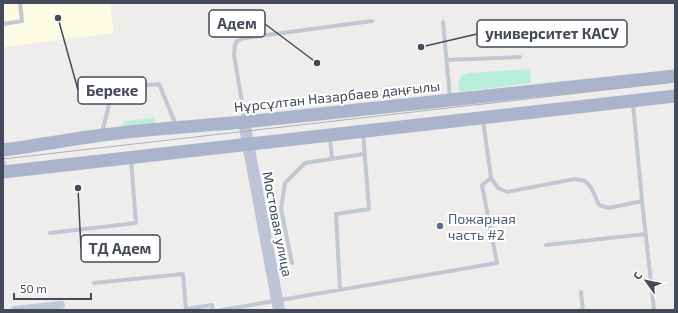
<svg xmlns="http://www.w3.org/2000/svg" width="678" height="313" font-family="'Exo 2',sans-serif">
<rect width="100%" height="100%" fill="#efedec"/>
<path fill="#fcfbe3" d="M3,3H110L114,33L4,47Z"/>
<path fill="#b8efdb" d="M530,69L531,83L460,92L458,85L462,75L469,73Z
M153,118L160,129L116,134L125,121Z"/>
<g fill="none" stroke-linecap="round" stroke-linejoin="round">
<path stroke="#c2c7d4" stroke-width="4" d="M443,22L450,98
M3,24L22,21L20,3
M447,60L520,57
M633,104L642,201
M483,120L491,178L498,188L507,192L575,179L585,181L591,187L599,205L609,208L642,201L654,310
M244,121L243,108L234,55L235,45L237,41L244,38L372,21
M102,133L113,88L159,84L176,125
M330,137L332,159
M3,159L5,171
M50,233L136,223L131,159
M546,245L646,234
M292,263L281,209L285,183L305,163L364,154
M94,283L183,274L186,310
M340,290L336,214L369,209L363,133
M581,292L583,310
M186,309L212,305L213,310
M222,310L497,263L482,185L491,178"/>
<path stroke="#c2c7d4" stroke-width="8" d="M15,310L61,305"/>
<path stroke="#bec4d6" stroke-width="12" d="M244,122L279,310"/>
<path stroke="#abb4cc" stroke-width="13" d="M3,150C37,146 70,139 103,135C150,129 197,126 244,122L675,76
M3,172L675,96"/>
<path stroke="#aeafb7" stroke-width="1" d="M3,159L675,82"/>
</g>
<circle fill="#5c6f8a" stroke="#fff" stroke-width="1.5" cx="440" cy="226" r="4"/>
<g text-anchor="middle" dominant-baseline="central" stroke-width="4" stroke-linejoin="round" paint-order="stroke">
<g font-size="14" fill="#444a5a" stroke="#fff">
<text transform="translate(337 96) rotate(-6)">Нұрсұлтан Назарбаев даңғылы</text>
<text transform="translate(278 224) rotate(79)">Мостовая улица</text>
</g>
<g font-size="14" fill="#4e5e75" stroke="#fff" text-anchor="start">
<text x="448" y="218">Пожарная<tspan x="448" dy="16">часть #2</tspan></text>
</g>
</g>
<path fill="none" stroke="#444a5a" stroke-width="1.5" d="M317 63L265 24M421 47L477 34M58 18L78 90M78 188L81 249"/>
<g fill="#444a5a" stroke="#fff" stroke-width="1.5">
<circle cx="317" cy="63" r="4"/>
<circle cx="421" cy="47" r="4"/>
<circle cx="58" cy="18" r="4"/>
<circle cx="78" cy="188" r="4"/>
</g>
<g fill="#fff" stroke="#444a5a" stroke-width="1.5">
<rect x="209" y="10" width="56" height="27" rx="4"/>
<rect x="477" y="20" width="150" height="27" rx="4"/>
<rect x="78" y="77" width="68" height="27" rx="4"/>
<rect x="81" y="235" width="79" height="27" rx="4"/>
</g>
<g font-size="15" text-anchor="middle" font-weight="bold" fill="#444a5a">
<text x="237" y="29">Адем</text>
<text x="552" y="39">университет КАСУ</text>
<text x="112" y="96">Береке</text>
<text x="120" y="254">ТД Адем</text>
</g>
<rect width="678" height="313" fill="none" stroke="#444a5a" stroke-width="8"/>
<g transform="translate(646 281) rotate(303)" stroke="#ffffff" stroke-width="3" paint-order="stroke">
<path d="M0-3L7 15L0 10L-7 15Z" fill="#444a5a"/>
<text y="-6" font-size="11" font-weight="bold" text-anchor="middle" fill="#444a5a">С</text>
</g>
<path d="M14 293v6h77v-6" fill="none" stroke="#444a5a" stroke-width="2"/>
<text x="20" y="293" font-size="12" fill="#444a5a" stroke="#ffffff" stroke-width="3" paint-order="stroke">50 m</text>
</svg>
